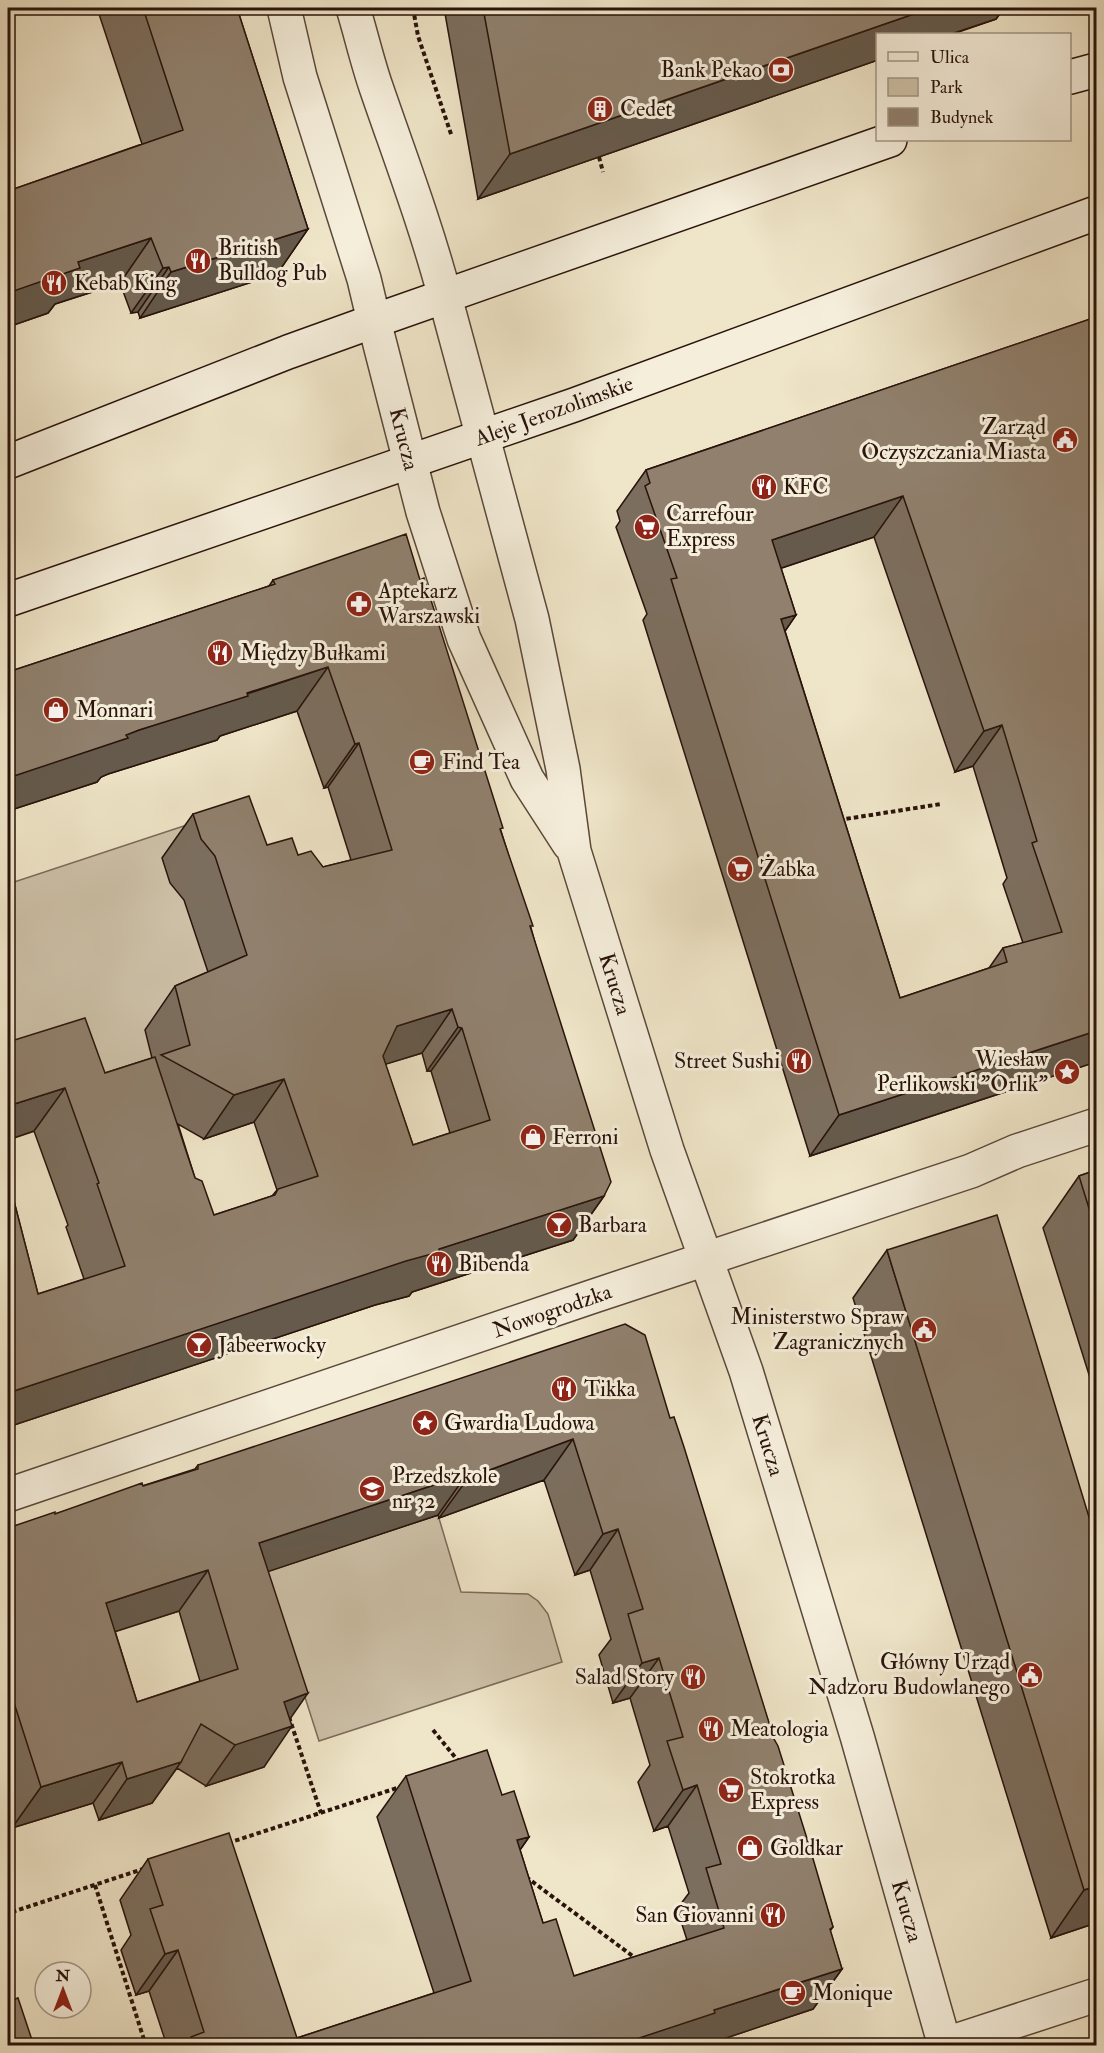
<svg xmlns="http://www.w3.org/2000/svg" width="1104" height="2053" font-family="'IM FELL Double Pica',serif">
<rect width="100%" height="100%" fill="#efe5c8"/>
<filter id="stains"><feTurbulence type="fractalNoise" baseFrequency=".00333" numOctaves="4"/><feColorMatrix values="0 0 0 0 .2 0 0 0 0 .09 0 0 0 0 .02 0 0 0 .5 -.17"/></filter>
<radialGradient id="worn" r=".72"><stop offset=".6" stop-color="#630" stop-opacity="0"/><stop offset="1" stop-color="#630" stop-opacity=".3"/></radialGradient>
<path fill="#cdc1a8" stroke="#7b6a5a" stroke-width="1.5" d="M211,817L289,1047L8,1140V884Z
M438,1515L461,1592L528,1594L538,1601L548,1614L562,1662L319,1741L271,1591L257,1575Z"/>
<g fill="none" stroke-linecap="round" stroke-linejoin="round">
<g stroke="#5a483a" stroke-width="36">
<path id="minor" d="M284,8L300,77L364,279L374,321
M353,8C361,34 367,61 376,87C400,157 426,225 445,297
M8,1495L591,1297L971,1171L1017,1151L1096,1125
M940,2046L1096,1995"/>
</g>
<g stroke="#5a483a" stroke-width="36">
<path id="tertiary" d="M445,297L532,619L563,769L574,851L667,1150L746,1371L857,1736L945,2046
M374,321L423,512L464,639L527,779L569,844"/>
</g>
<g stroke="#29130b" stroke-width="36">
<path id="secondary" d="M1070,77L1096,70
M8,462L288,352L374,321L890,140
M8,600L574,405L1096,213"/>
</g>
<path stroke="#29130b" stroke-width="4" stroke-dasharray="4.5 3" stroke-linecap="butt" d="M413,8L418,36L452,137
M599,157L603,172
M839,820L941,804
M289,1717L321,1813
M433,1730L459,1762
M228,1843L400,1787
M526,1877L638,1960
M95,1885L146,2046
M12,1912L143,1869"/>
<use href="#minor" stroke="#f5eedb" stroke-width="33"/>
<use href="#tertiary" stroke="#f5eedb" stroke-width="33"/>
<use href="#secondary" stroke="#f5eedb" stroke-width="33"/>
</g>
<path fill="#7c6e5e" stroke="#29130b" stroke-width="1.5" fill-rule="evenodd" d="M97,8H237L308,229L277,274L140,318L138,312L131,313L120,283L55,304L48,313L8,327V191L142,144Z
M444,8H1004L996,19L478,199Z
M1096,317V1062L810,1156L643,620L647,614L616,527L620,521L617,511L646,470ZM874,537L955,772L973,766L1007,878L1003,884L1023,943L1003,948L989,968L900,998L785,631L796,615L781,568Z
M273,580L501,831L531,928L604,1196L573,1240L412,1292L409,1296L375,1305L8,1427V1178L38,1294L84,1279L66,1227L68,1225L34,1131L8,1042L105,1073L152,1058L145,1030L175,986L208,972L184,900L170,883L162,858L193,814L267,845L298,855L323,867L351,860L328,787L324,788L297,711L220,736L217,740L108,774L101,777L97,782L8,811V672L269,586ZM422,1053L427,1071H431L450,1133L413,1145L385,1064ZM254,1122L277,1190L272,1196L214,1215L195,1178L178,1124L204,1139Z
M1096,1170V1397L1043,1228L1079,1176Z
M887,1250L1096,1923L1051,1938L853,1298Z
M670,1418L774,1739L833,1927L830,1931L842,1969L813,2009L702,2046H167L149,1991L136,1995L121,1950L131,1935L120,1900L148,1859L297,2038L434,1993L377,1817L406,1776L502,1795L529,1837L520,1850L543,1923L574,1976L687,1940L677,1909L689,1893L668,1826L654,1831L638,1782L650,1765L630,1698L613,1703L599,1655L611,1639L590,1570L575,1575L544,1480L439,1518L438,1515L268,1571L290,1719L264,1767L206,1786L177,1768L152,1803L99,1820L93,1803L12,1828L8,1813V1528L55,1514L195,1469L198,1465ZM179,1611L200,1681L137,1702L115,1631Z"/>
<path fill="#655a4c" stroke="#29130b" stroke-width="1.5" d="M931,8H1004L996,19L951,34H878V60L478,199L510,154Z
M308,229L277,274L140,318L171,272Z
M151,238L120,283L55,304L48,313L8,327V293L78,262Z
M169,267L138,312L131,313L163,268Z
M903,496L874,537L743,581L772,540Z
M796,615L768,656L781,619Z
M328,667L297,711L220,736L217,740L108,774L101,777L97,782L8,811V778L139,730Z
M1002,725L973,766L955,772L984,731Z
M359,743L328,787L324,788L355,744Z
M452,1009L422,1053L367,1070L397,1026Z
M458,1027L462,1028L431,1071H427Z
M1096,1031V1062L810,1156L839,1115Z
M284,1079L254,1122L204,1139L234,1095Z
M65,1088L34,1131L8,1140V1106Z
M604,1196L573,1240L412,1292L409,1296L375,1305L8,1427V1393L439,1249Z
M573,1439L544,1480L439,1518L468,1478Z
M467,1474L438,1515L231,1584L259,1543Z
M618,1529L590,1570L575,1575L603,1534Z
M208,1570L179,1611L77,1644L106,1603Z
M659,1658L630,1698L613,1703L642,1663Z
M308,1693L283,1729L292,1726L264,1767L206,1786L235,1745L284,1702Z
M122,1762L93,1803L12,1828L41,1787Z
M181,1762L152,1803L99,1820L127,1779Z
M697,1785L668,1826L654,1831L683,1790Z
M529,1837L500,1878L517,1840Z
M1096,1886V1923L1051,1938L1084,1890Z
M178,1950L149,1991L136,1995L165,1954Z
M842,1969L813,2009L702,2046H615L714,2010Z"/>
<path fill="#90806d" stroke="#29130b" stroke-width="1.5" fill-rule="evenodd" d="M143,8H237L308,229L171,272L169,267L163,268L151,238L78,262L80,268L8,293V191L183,130Z
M483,8H931L510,154Z
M1096,317V1031L839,1115L671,579L677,578L645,486L650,483L646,470ZM903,496L984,731L1002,725L1037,841L1032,843L1062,932L1003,948L1007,962L900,998L781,619L796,615L772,540Z
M406,534L420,580L424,578L503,828L500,829L533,926H530L611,1182L604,1196L439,1249V1252L406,1261L8,1393V1178L38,1294L125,1266L97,1184L99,1183L65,1088L8,1106V1042L85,1018L105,1073L155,1057L195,1178L202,1181L214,1215L275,1195L278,1189L318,1176L284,1079L234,1095L161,1055L190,1045L175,986L247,955L215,856L201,839L193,814L249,796L267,845L292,838L298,855L311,851L323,867L392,850L359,743L355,744L328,667L247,693L248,696L139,730L126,735L128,738L8,778V672L275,584L273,580ZM452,1009L458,1027L462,1028L490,1120L413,1145L383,1056L397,1026Z
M1096,1170V1231L1079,1176Z
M997,1215L1096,1540V1886L1084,1890L887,1250Z
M625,1324L645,1335L670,1418L674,1417L684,1447L774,1739L778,1746L809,1845L833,1927L830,1929L842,1969L714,2010L715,2013L615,2046H194L191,2037L204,2032L178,1950L165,1954L150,1909L163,1905L148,1859L229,1833L297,2038L471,1981L406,1776L487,1750L502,1795L514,1791L529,1837L517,1840L543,1923L556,1919L574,1976L724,1928L706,1868L721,1864L697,1785L683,1790L667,1741L683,1737L659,1658L642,1663L628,1614L643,1609L618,1529L603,1534L573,1439L468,1478L467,1474L259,1543L308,1693L284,1702L292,1726L235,1745L201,1724L181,1762L127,1779L122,1762L41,1787L8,1684V1528L55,1512V1514L142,1483L143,1486L198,1469V1465ZM208,1570L238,1669L137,1702L106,1603Z
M18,1998L34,2046H8V2001Z"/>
<defs>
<g id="bank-disc" transform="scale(1.35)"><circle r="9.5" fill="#8f2418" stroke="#f5eedb"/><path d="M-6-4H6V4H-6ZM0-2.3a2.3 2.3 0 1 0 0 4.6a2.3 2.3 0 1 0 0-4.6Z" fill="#fff"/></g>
<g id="building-disc" transform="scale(1.35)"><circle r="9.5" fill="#8f2418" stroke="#f5eedb"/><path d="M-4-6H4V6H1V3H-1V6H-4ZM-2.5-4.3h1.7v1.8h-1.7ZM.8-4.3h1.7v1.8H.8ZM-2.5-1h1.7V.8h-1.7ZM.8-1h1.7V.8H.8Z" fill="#fff"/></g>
<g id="restaurant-disc" transform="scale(1.35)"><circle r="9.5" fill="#8f2418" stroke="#f5eedb"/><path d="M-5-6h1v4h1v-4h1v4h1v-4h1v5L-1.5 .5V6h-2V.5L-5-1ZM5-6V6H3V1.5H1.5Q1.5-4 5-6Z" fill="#fff"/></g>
<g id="civic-disc" transform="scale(1.35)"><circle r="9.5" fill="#8f2418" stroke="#f5eedb"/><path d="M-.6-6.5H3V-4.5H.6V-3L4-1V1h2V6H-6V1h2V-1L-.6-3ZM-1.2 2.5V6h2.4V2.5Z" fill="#fff"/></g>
<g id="supermarket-disc" transform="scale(1.35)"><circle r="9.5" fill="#8f2418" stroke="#f5eedb"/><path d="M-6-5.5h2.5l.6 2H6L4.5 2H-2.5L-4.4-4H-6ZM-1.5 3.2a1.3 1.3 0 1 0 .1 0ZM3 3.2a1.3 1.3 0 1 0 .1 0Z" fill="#fff"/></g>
<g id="pharmacy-disc" transform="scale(1.35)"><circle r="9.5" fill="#8f2418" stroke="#f5eedb"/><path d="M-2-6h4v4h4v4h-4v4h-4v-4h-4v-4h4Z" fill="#fff"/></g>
<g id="shop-disc" transform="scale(1.35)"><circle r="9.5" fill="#8f2418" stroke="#f5eedb"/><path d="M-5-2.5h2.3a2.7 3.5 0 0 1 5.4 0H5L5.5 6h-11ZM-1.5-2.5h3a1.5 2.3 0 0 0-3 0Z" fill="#fff"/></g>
<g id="cafe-disc" transform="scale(1.35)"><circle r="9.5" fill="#8f2418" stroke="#f5eedb"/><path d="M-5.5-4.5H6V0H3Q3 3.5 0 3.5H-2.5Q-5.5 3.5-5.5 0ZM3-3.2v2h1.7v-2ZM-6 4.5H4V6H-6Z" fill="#fff"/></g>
<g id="sight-disc" transform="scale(1.35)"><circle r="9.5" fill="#8f2418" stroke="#f5eedb"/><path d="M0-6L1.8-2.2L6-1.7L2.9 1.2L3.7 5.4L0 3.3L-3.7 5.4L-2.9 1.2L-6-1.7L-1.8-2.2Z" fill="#fff"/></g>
<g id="bar-disc" transform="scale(1.35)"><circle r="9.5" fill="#8f2418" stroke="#f5eedb"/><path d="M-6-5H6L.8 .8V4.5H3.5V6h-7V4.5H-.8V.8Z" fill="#fff"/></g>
<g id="school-disc" transform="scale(1.35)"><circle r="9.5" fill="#8f2418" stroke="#f5eedb"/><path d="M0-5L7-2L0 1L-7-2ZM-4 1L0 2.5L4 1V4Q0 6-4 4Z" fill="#fff"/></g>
</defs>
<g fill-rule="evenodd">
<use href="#bank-disc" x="781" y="70"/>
<use href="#building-disc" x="600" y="109"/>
<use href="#restaurant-disc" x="198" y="261"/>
<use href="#restaurant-disc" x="54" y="283"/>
<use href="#civic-disc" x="1065" y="440"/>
<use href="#restaurant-disc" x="764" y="487"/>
<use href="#supermarket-disc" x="647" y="527"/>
<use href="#pharmacy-disc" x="359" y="604"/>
<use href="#restaurant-disc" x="220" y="653"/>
<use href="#shop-disc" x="56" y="710"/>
<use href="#cafe-disc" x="422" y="762"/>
<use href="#supermarket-disc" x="740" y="869"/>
<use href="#restaurant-disc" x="799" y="1061"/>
<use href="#sight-disc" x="1067" y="1072"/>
<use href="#shop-disc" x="533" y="1137"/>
<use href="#bar-disc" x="559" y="1225"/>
<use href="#restaurant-disc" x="439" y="1264"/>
<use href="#civic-disc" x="924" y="1330"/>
<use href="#bar-disc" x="199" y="1345"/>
<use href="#restaurant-disc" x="564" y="1389"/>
<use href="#sight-disc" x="425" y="1423"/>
<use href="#school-disc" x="372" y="1489"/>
<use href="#civic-disc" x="1030" y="1675"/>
<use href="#restaurant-disc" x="693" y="1677"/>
<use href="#restaurant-disc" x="711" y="1729"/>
<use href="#supermarket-disc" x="731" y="1790"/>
<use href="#shop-disc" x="750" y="1848"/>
<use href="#restaurant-disc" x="773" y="1915"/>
<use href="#cafe-disc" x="793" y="1993"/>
</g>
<g text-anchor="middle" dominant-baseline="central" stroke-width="6" stroke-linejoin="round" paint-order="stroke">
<g font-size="22" fill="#29130b" stroke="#f5eedb" text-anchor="start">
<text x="762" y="70" text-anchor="end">Bank Pekao</text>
<text x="620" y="109">Cedet</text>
<text x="218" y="248">British<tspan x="218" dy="25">Bulldog Pub</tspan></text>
<text x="74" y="283">Kebab King</text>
<text x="1046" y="427" text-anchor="end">Zarząd<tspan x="1046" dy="25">Oczyszczania Miasta</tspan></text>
<text x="783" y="487">KFC</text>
<text x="666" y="514">Carrefour<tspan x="666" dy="25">Express</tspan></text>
<text x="378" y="591">Aptekarz<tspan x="378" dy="25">Warszawski</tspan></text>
<text x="240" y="653">Między Bułkami</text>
<text x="76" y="710">Monnari</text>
<text x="442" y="762">Find Tea</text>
<text x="760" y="869">Żabka</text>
<text x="1048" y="1059" text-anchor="end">Wiesław<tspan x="1048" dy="25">Perlikowski "Orlik"</tspan></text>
<text x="780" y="1061" text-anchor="end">Street Sushi</text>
<text x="552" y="1137">Ferroni</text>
<text x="578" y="1225">Barbara</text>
<text x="458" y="1264">Bibenda</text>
<text x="904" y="1317" text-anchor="end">Ministerstwo Spraw<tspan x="904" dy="25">Zagranicznych</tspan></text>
<text x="218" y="1345">Jabeerwocky</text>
<text x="584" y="1389">Tikka</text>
<text x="444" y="1423">Gwardia Ludowa</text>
<text x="392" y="1476">Przedszkole<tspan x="392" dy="25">nr 32</tspan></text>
<text x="1010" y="1662" text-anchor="end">Główny Urząd<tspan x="1010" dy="25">Nadzoru Budowlanego</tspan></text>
<text x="674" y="1677" text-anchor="end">Salad Story</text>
<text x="730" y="1729">Meatologia</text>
<text x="750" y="1777">Stokrotka<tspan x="750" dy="25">Express</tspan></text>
<text x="770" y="1848">Goldkar</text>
<text x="754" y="1915" text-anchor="end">San Giovanni</text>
<text x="812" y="1993">Monique</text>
</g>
<g font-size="22" fill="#29130b" stroke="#f5eedb">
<text transform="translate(554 411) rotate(-20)">Aleje Jerozolimskie</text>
<text transform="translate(404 439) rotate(76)">Krucza</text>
<text transform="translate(615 984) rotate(73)">Krucza</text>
<text transform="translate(552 1311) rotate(-19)">Nowogrodzka</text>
<text transform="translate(768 1445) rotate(73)">Krucza</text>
<text transform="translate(907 1911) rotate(74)">Krucza</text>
</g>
</g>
<rect width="1104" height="2053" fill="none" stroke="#efe5c8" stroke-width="30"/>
<rect x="9" y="9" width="1086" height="2035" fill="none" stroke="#29130b" stroke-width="3"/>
<rect x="15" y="15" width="1074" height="2023" fill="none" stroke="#29130b" stroke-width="1.5"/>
<rect x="876" y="33" width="195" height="108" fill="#f5eedb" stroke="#a39688" stroke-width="1.5"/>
<rect x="888" y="52" width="30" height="9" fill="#f5eedb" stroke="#a39688" stroke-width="1.5"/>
<text x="930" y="63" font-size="18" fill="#29130b">Ulica</text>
<rect x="888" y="78" width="30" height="18" fill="#cdc1a8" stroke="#a39688" stroke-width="1.5"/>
<text x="930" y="93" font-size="18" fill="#29130b">Park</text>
<rect x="888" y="108" width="30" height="18" fill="#90806d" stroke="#a39688" stroke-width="1.5"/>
<text x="930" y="123" font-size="18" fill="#29130b">Budynek</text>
<g transform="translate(63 1990)"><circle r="28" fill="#f5eedb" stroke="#a39688" stroke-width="1.5"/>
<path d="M0-4.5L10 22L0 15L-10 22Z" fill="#8f2418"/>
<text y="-9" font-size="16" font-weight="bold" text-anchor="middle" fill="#29130b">N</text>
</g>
<rect width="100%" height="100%" filter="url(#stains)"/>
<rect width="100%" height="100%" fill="url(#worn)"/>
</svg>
